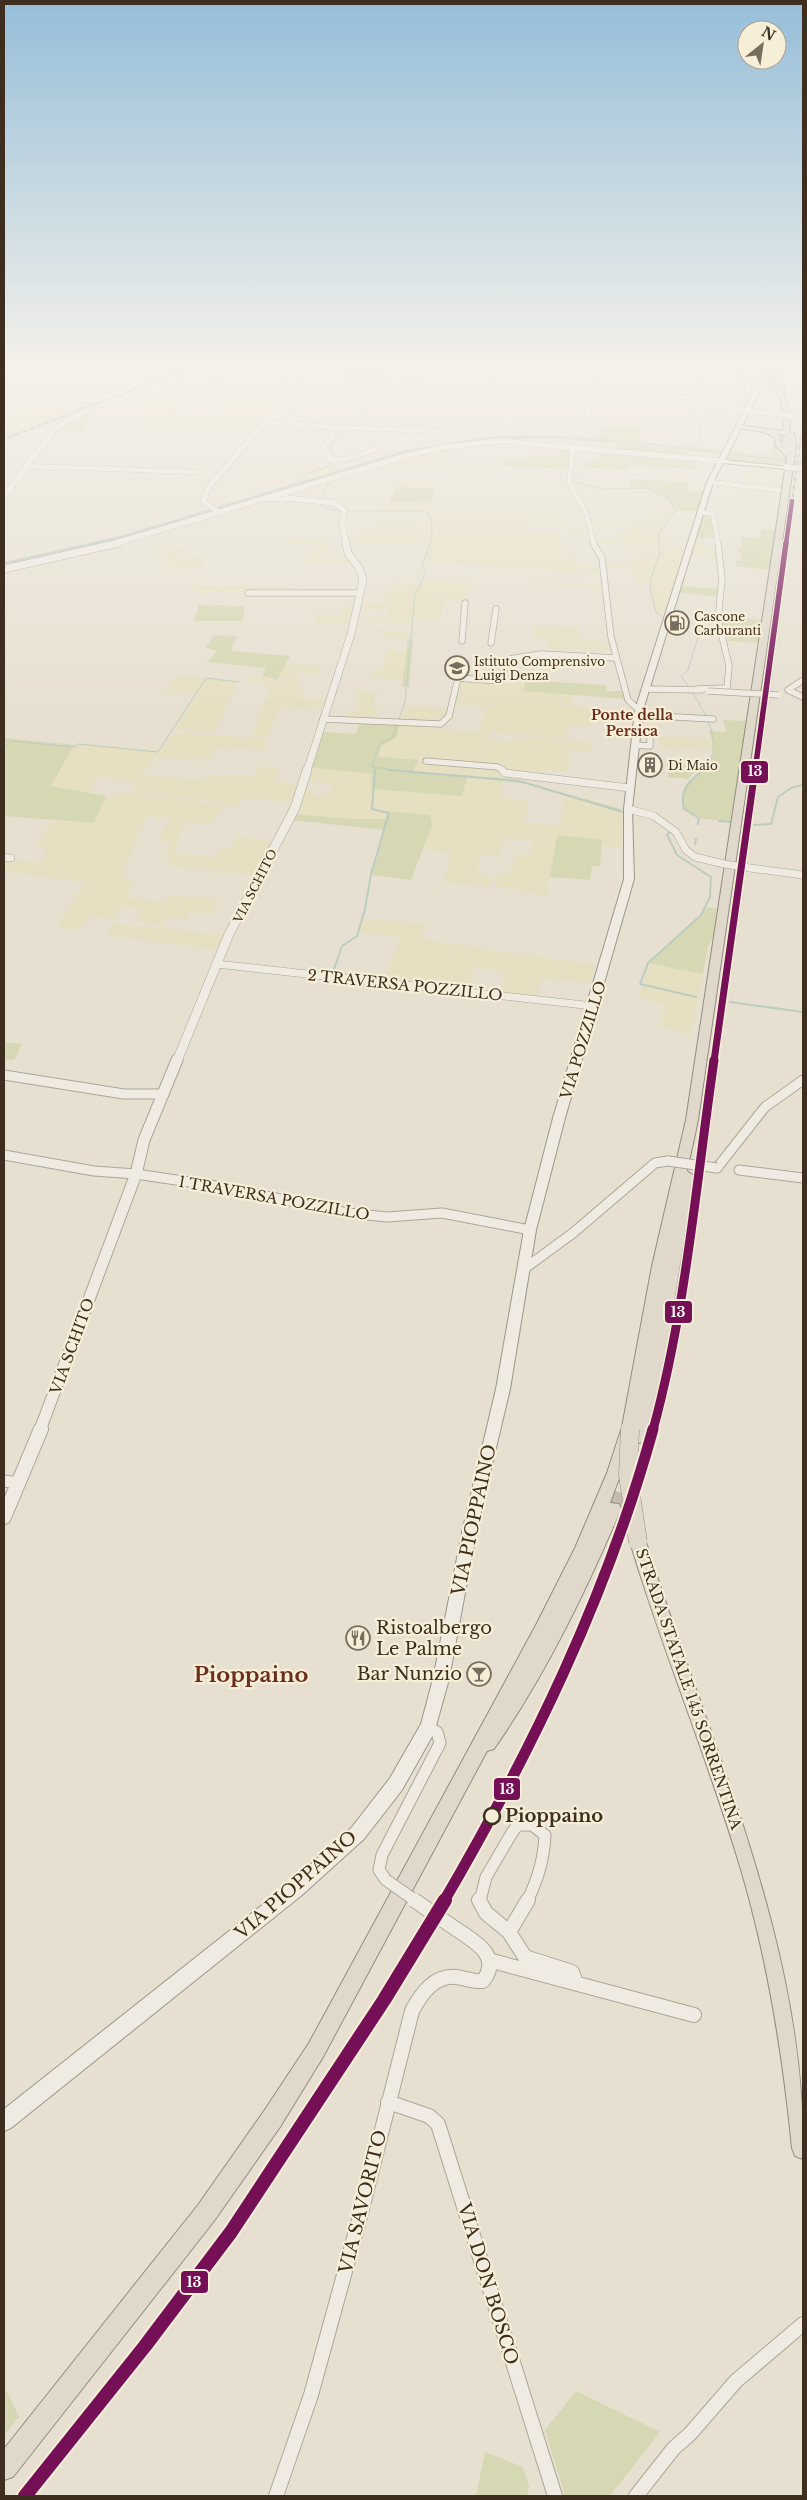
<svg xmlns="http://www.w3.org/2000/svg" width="807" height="2500" font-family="'Libre Baskerville',serif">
<rect width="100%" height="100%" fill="#e7e0d1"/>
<path fill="#e6dfc2" d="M155,371L158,377L141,383L98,386V393L33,396L32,391L17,392L32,378Z
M241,391H271L269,398L264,399V405H285V407L257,427H141L149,398H166L163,410L184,415L185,412L225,411L228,395L240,394Z
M30,412L62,414L12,433H4V422H11L12,419L27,418Z
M451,447L445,467H389L384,464Z
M752,465L786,468L784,474L771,472L768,476L757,475L752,486L744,485L746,481H743Z
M330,466L345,469L293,484L307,474Z
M395,483L438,484L436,489L396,487Z
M389,501L431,504V511L564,515L565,524L586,525L588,533L565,532V525L527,524V532L560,533L562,542L576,556L577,564L600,568V574L551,572L550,569L422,562L427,545L347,542V536H364L365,530H375L378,519L429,521L430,511L377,509Z
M675,511L658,534L666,535L668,546L685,547L665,611L661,616L656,613L650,586L636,585L630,568L605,567V562L631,563V558H636V553L660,554L659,546L597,543L595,539H618L617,534L629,533L626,524H591V520H650V512Z
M289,538L329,540L322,557L347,558L351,563L305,562L314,543H286Z
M695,540L704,541V549L716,550L717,558L690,555Z
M157,546L187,547L184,557H204L201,568L167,567L170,553H154Z
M425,581L470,583L467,601L445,600L442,619L413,618L412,625L358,619V616L386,618L388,610L360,608L362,602L384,603L386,589L391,590L393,583L423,585Z
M530,582L602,584V589L530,585Z
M195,586L299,587L298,593L193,592Z
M342,605L354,606L350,624L316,623L318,614L340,615Z
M532,625L579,627L580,639L609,641L612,651L547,649V637L532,636Z
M382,630L409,631L408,639L380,637Z
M388,649L407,652L404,680L371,678L372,670H381Z
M286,663L321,666L318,674L299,673L296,680H304L298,688L277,680Z
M176,674L239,681L215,732L174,729L197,695L165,693Z
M246,676L265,678L305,691L302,698L325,700L321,709L278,707L269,736L252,735L270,684L243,681Z
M464,680L524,684L523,691L572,695L571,706L602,709L601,721L592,720V725L589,726L569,725L566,738L489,732L488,739L513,742L514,737H520L591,742V751L570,750L568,772L546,770V779L531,777L527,781L376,768L381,746L384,742L393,740L399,724L441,725L440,729L480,732L485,707L454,705L460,681Z
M358,690L378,691L373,708L379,709L376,720L347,718L349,711H356L359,702H354Z
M405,706L448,709L443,722H399Z
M172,733L268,738L265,750L215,748L208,761L155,757L142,775L206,781L210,775L254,776L258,766L280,768L273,781L297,784L291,802L240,798L236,808H229L212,801L131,791L136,782L100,777L87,793L51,786L74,745L78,743L160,751Z
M659,738H711L715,750L660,748Z
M310,767L372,774V789L462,795L466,777L504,780L500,797L528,800L525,823L560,825L565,795L622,813L621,847L602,846V840L557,835L547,896L496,886L498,874L509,876L515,854L529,856L532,841L506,838L498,857L480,855L476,874L493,877L492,884L487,887L443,882L451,853L423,849L432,825L386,819H352L294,814L303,789L314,790L312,795L322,796L323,793L329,794L333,784L306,781Z
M117,792L196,801L223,808L220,815H216L212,825L186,822L175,853L215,857L220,848L230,849L237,836L274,842L257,876L168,865L170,859L165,858L169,842L158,840L170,818L147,816L124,869H128L124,879L135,881L127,898L165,902L170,895L218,900L212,915L191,912L186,920L167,917L163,925L135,922L141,908L121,906L113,919L90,916L80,930L57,927L85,882L4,872V859L40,862L47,849L35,847L53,821L94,823L106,796L113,797Z
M361,918L425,924L421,939L596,965L590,983L541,978L537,998L500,993L504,972L475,968L469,990L385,980L399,937L357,932Z
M112,924L226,935L216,950L106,935Z
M648,963L703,974L692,1034L660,1028L665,1004L639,998Z"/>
<path fill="#d6d7b3" d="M378,368L388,382L383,389L356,392L345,373Z
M91,409L84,430L57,433L65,424Z
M619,427L639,428L641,442L772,455L773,442L778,450L785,455V460L600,439L602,428Z
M559,439L600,441L720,454L689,452L686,457L615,450L617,444Z
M561,447L570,448L569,470L503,466L505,459L526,460L529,455L559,456Z
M608,452L691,459L697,470L628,465L627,470L582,468Z
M726,455L786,462V466L727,460L725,459Z
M629,479L688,482V491L704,492L697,511H675C668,493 648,486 630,487Z
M396,487L436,489L431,504L389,501Z
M705,514L711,515L715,538H695L702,515Z
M760,530H775L770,570L736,566L735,561H742L738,547H743L741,537L762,538Z
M680,586L718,589V597L679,593Z
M199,605L245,606L243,621H194Z
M721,616L762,620L759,643L728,641Z
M214,635L237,636L231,651L290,656L277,680L262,676L266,668L207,662L217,651L206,648Z
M408,639L413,640L409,687L402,686Z
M526,680L606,685V691H623L625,699L523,691Z
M723,720L747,721L730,822L699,818L684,809C674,773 711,777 714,750C715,743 710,737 709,731L726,732Z
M359,722L399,724L397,737C385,746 382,740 378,757L418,760L413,771L513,779L621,809L622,813L528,784L467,777L462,796L372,789L371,774L310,767L321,732L356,734Z
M4,738L74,745L51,786L106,796L94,823L4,816Z
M667,763L701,765L688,779L668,777Z
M388,811L430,815L432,825L411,880L372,875L385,830L291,820L294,814L352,819H385Z
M557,835L602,840L600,866H592L590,880L550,877Z
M707,907L717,909L714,937L708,946L703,974L648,963L701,915Z
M4,1042L22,1044L14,1060L4,1059Z
M4,2387L19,2416L4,2436Z
M576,2391L660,2432L610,2496H565L545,2430Z
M485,2452L523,2467L529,2486L527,2496H476Z"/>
<path fill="#bcccc2" d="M540,435L586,437L803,461V464C689,451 572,429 457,444L131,538L4,567V562L124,535L403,451L482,437Z"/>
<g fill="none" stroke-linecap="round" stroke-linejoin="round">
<path stroke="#bcccc2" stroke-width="1" d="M783,367L803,371
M395,386L460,365
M588,447L590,439
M608,452L582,468L573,481L601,489L646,488L671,501L675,511L658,535L660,554L652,574L650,589L656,613L661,616
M337,458L331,451L330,445L390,388
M291,486L303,475L334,464
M321,500L329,481
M321,503L322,507L340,511
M348,511H426C439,527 428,549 422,566L426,573L415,595L405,701L393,737L379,745L372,767L403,771
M674,617L689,621L700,631L688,670L681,676C698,701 731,745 702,771
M4,747L11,741L74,747L78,744L158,752L206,678L239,682
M375,771V769"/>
<path stroke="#bcccc2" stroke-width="2" d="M388,770L519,781L623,812
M719,821L731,822
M698,824L699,818L684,809C679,789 689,783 703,770
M754,825L771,824L778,797L791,788L803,785
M670,832L667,835L677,855L711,877L710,897L701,915L648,963L640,984L696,997
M695,844L696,839
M332,975L342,946L357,936L365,909L371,874L389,813L372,809L375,770
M730,1002L803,1012"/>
<path stroke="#c5bcae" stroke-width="18" stroke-dasharray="18 9" stroke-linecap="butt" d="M613,1509L627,1470"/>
<g stroke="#ada599" stroke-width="5">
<path id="minor-far5" d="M198,367L251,365
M380,367L389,382V387L471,390
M266,368L303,366
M39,370L111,365
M250,380L301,375
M482,380L531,370L596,373
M598,392L699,398
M106,397L191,365
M4,403L114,399
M7,403L9,397L43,367
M699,405L784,415
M288,407L289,423L324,426L332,429L333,436L324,446L331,457L321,466
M213,416L217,387
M177,420L185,389
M266,423H289
M582,425C593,405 603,387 593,365
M327,427L440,431
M696,444L701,365
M573,447L569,483L586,512L594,544
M330,460L348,459L376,449
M25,466L196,472
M710,482L779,490
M265,499H294
M700,512L713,514L718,544"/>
</g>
<g stroke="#ada599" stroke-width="7">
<path id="minor-far4" d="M593,543L602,558L611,637L628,700L639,710
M248,593H360
M462,641L465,603
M491,643L496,609
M803,680L788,690L803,697
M645,689L702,690
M698,689L727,688L729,666L718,619L722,579L718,543
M638,715L713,719
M323,719L441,724L449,716L458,678L500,681L509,659L541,654L616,658
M634,745L650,746V740
M426,761L498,767L503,771"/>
</g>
<g stroke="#ada599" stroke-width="8">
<path id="minor-far3" d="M502,770L505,773L630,788
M628,809L654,816L676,832L686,850L695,857L724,864
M4,857L11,858
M750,868L803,875
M217,964L593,1006"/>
</g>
<g stroke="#ada599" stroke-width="11">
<path id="minor-far2" d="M4,1075L124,1094H164
M4,1155L94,1171L136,1174L223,1187L348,1213L387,1217L442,1213L530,1230
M717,1168L765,1107L803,1080
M739,1170L803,1178
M524,1269L573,1233L655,1163L668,1161"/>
</g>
<g stroke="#ada599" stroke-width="13">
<path id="minor-far1" d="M4,1481L20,1483
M386,1880L379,1870L382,1855L440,1743L437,1732L428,1727
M480,1901L486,1877L513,1831L518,1825H532L545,1835C544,1858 538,1880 527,1901"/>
</g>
<g stroke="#ada599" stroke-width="16">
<path id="minor" d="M479,1900L486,1913L509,1932
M509,1932L525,1957L572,1972L576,1983
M509,1932L528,1900
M492,1961L694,2015
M388,2102L429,2116L438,2124L555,2496
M276,2496L311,2395L361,2213L412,2011C421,1994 434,1975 456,1977C465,1978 473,1982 483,1981C502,1956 475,1942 456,1929
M636,2496L674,2448L690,2434L736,2381L803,2324"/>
</g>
<g stroke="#ada599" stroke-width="6">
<path id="tertiary-far4" d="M150,386L204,365
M153,390L256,384L390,365
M284,493L287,498L334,503L344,510L342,524L346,544
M4,496L54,430L83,411L145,388
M221,514L204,502L206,493L211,484L263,425L288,407L292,385L300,378
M113,544L406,456L441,448L499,441L721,461"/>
</g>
<g stroke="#ada599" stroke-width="8">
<path id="tertiary-far3" d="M4,569L119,543
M307,771L351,634L363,580L359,568L348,553L346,543"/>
</g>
<g stroke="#ada599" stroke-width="10">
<path id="tertiary-far2" d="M177,1061L229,934L295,808L307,770"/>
</g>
<g stroke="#ada599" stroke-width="13">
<path id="tertiary-far1" d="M40,1430L136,1174L144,1140L177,1060"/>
</g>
<g stroke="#ada599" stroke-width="16">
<path id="tertiary" d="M4,1517L41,1429"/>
</g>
<g stroke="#9c958a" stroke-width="2">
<path id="secondary" d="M723,365H730L756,382L759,393L725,460L789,467L786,469L723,463L713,482L643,710L632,809L634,879L565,1118L536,1230L510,1389L477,1528L449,1679L434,1733L402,1790L364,1839L302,1895L11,2128L4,2131V2109L290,1883L352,1827L390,1778L421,1724L433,1679L463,1528L496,1389L524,1230L553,1118L624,879V809L635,710L707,482L753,393L751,384Z"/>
</g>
<g stroke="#928b80" stroke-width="2">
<path id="trunk" d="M739,425L794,433L796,446L698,1120L687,1171L694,1176L665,1360L647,1437L644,1442L639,1443L633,1441L610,1503L619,1504L621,1509C585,1593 546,1674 494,1749L487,1751L323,2057L280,2127L214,2221L13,2477L4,2480V2449L198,2205L264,2111L309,2043L536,1625L575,1548L607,1473L622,1427L652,1266L686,1120L787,457L776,446L774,437L764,432L737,428ZM778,434L789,436L788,451L782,445Z
M638,1535L644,1537L646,1542C708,1741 807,1946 803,2159L795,2156L792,2148C783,2057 769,1968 744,1880C711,1765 664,1656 630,1542L632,1537Z"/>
</g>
<g stroke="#928b80" stroke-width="2">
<path id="motorway" d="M770,365H777L780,369L786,394L784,396L791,415L789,433L783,432C784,418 784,400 774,388C769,381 762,379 758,370L763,369L768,377L777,384L774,370Z
M787,435L791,437L790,445L794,457L790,459L786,457L782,445L783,437Z"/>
</g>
<use href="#minor-far5" stroke="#efebe3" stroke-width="4.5"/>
<use href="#minor-far4" stroke="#efebe3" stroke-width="5.5"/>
<use href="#minor-far3" stroke="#efebe3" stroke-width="7"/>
<use href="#minor-far2" stroke="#efebe3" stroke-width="9"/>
<use href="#minor-far1" stroke="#efebe3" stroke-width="11"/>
<use href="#minor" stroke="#efebe3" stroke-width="14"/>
<use href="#tertiary-far4" stroke="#efebe3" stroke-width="5.5"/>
<use href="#tertiary-far3" stroke="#efebe3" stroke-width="7"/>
<use href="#tertiary-far2" stroke="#efebe3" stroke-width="9"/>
<use href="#tertiary-far1" stroke="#efebe3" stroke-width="11"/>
<use href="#tertiary" stroke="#efebe3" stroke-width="14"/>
<use href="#secondary" fill="#efebe3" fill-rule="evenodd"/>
<use href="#trunk" fill="#e0d9cb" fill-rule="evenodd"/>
<use href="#motorway" fill="#dad1c2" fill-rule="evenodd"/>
<g stroke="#afaaa2" stroke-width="2">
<path id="rail" d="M4,439L198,365
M792,501L803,422"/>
</g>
<use href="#rail" stroke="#f7eed8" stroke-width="1" stroke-dasharray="4" stroke-linecap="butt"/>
<g stroke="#ada599" stroke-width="5" stroke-linecap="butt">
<path id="minor-bridge-far5" d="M784,415L803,418"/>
</g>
<g stroke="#ada599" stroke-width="7" stroke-linecap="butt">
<path id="minor-bridge-far4" d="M708,691L778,695"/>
</g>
<g stroke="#ada599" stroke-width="8" stroke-linecap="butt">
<path id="minor-bridge-far3" d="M724,864L750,868"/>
</g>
<g stroke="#ada599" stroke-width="11" stroke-linecap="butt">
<path id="minor-bridge-far2" d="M668,1161L717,1168"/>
</g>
<g stroke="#ada599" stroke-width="13" stroke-linecap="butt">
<path id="minor-bridge-far1" d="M386,1880L416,1901"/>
</g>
<g stroke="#ada599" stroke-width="16" stroke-linecap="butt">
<path id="minor-bridge" d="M414,1900L456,1929"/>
</g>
<g stroke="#9c958a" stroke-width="7" stroke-linecap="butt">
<path id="secondary-bridge" d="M786,467L803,469"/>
</g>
<g stroke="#928b80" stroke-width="16" stroke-linecap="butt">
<path id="trunk-bridge-far1" d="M630,1430V1427"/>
</g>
<g stroke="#928b80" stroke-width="19" stroke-linecap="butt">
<path id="trunk-bridge" d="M630,1429L628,1475L638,1542"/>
</g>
<use href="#minor-bridge-far5" stroke="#efebe3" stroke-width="4.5"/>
<use href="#minor-bridge-far4" stroke="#efebe3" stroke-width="5.5"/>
<use href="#minor-bridge-far3" stroke="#efebe3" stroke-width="7"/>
<use href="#minor-bridge-far2" stroke="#efebe3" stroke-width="9"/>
<use href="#minor-bridge-far1" stroke="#efebe3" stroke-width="11"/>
<use href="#minor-bridge" stroke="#efebe3" stroke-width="14"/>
<use href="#secondary-bridge" stroke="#efebe3" stroke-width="6"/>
<use href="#trunk-bridge-far1" stroke="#e0d9cb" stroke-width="14"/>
<use href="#trunk-bridge" stroke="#e0d9cb" stroke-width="18"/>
<g stroke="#f7eed8" stroke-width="6">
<path id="rail-1-far5" d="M786,544L792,501"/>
</g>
<g stroke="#f7eed8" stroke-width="8">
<path id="rail-1-far4" d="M755,771L786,543"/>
</g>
<g stroke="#f7eed8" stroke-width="10">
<path id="rail-1-far3" d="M714,1061L755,770"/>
</g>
<g stroke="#f7eed8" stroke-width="12">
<path id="rail-1-far2" d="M653,1430C686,1309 696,1184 714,1060"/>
</g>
<g stroke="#f7eed8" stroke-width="15">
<path id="rail-1-far1" d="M444,1901C531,1752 607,1596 653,1429"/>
</g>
<g stroke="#f7eed8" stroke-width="18">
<path id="rail-1" d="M25,2496L145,2346L231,2232L384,2000L445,1900"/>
</g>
<use href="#rail-1-far5" stroke="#751056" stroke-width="4.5"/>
<use href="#rail-1-far4" stroke="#751056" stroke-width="5.5"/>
<use href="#rail-1-far3" stroke="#751056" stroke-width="7"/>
<use href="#rail-1-far2" stroke="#751056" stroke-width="9"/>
<use href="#rail-1-far1" stroke="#751056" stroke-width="11"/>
<use href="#rail-1" stroke="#751056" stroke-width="14"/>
</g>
<linearGradient id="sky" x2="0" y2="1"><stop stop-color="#96bed9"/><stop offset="0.51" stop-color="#f4f1ea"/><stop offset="1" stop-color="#f4f1ea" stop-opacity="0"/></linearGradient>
<rect width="807" height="715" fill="url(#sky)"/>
<defs>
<g id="fuel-ring" transform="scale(1.25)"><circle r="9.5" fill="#f7eed8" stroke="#786c5e" stroke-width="1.5"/><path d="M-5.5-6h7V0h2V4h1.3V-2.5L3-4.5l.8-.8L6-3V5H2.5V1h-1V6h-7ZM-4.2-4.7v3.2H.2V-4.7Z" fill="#786c5e"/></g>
<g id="school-ring" transform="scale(1.25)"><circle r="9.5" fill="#f7eed8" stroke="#786c5e" stroke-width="1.5"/><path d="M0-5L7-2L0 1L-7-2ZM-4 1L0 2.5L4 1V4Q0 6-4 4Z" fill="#786c5e"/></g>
<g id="building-ring" transform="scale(1.25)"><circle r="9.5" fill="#f7eed8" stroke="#786c5e" stroke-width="1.5"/><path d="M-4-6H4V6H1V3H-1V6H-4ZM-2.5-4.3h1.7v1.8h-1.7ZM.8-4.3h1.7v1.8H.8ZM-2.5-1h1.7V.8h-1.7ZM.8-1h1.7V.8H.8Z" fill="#786c5e"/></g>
<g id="restaurant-ring" transform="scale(1.25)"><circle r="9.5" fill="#f7eed8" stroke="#786c5e" stroke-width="1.5"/><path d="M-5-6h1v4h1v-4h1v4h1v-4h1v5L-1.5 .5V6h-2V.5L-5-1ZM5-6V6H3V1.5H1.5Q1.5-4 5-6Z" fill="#786c5e"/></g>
<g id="bar-ring" transform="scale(1.25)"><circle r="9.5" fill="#f7eed8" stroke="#786c5e" stroke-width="1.5"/><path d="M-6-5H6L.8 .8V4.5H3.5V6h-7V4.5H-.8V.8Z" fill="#786c5e"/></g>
</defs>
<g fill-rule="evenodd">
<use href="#fuel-ring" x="677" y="623"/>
<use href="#school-ring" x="457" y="668"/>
<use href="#building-ring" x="650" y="765"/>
<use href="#restaurant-ring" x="358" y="1638"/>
<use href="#bar-ring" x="479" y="1674"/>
</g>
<circle fill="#f7eed8" stroke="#3d2e20" stroke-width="2.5" cx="492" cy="1816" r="8"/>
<g text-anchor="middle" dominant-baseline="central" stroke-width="4.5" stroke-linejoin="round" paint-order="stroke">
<g font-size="12" fill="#3d2e20" stroke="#f7eed8" text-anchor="start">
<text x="694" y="616">Cascone<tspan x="694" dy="14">Carburanti</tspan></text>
<text x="474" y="661">Istituto Comprensivo<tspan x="474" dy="14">Luigi Denza</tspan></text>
<text x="668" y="765">Di Maio</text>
</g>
<g font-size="12" fill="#3d2e20" stroke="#f7eed8">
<text transform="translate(255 886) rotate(-63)">VIA SCHITO</text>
</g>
<g font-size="14" font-weight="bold" fill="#6b2e1e" stroke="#f7eed8">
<text x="632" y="715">Ponte della<tspan x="632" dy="16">Persica</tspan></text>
</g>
<g font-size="15" fill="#3d2e20" stroke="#f7eed8">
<text transform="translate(405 985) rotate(6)">2 TRAVERSA POZZILLO</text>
<text transform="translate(583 1040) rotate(-73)">VIA POZZILLO</text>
<text transform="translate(274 1198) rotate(10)">1 TRAVERSA POZZILLO</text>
<text transform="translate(72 1346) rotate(-70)">VIA SCHITO</text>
<text transform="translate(689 1689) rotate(71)">STRADA STATALE 145 SORRENTINA</text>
</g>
<g font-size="18" fill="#3d2e20" stroke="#f7eed8">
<text transform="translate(474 1520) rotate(-78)">VIA PIOPPAINO</text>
<text transform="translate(296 1885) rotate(-41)">VIA PIOPPAINO</text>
<text transform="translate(363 2202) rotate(-76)">VIA SAVORITO</text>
<text transform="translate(488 2284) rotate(73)">VIA DON BOSCO</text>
</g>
<g font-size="18" fill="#3d2e20" stroke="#f7eed8" text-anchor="start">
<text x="376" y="1628">Ristoalbergo<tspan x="376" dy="21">Le Palme</tspan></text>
<text x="462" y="1674" text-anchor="end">Bar Nunzio</text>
</g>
<g font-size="18" font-weight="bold" fill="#3d2e20" stroke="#f7eed8" text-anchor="start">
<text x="505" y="1816">Pioppaino</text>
</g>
<g font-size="21" font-weight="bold" fill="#6b2e1e" stroke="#f7eed8">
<text x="251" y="1675">Pioppaino</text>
</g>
</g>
<g stroke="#f7eed8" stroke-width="2">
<rect x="740" y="760" width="29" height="24" rx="5" fill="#751056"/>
<rect x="664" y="1300" width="29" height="24" rx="5" fill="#751056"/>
<rect x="493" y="1777" width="28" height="24" rx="5" fill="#751056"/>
<rect x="180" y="2270" width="29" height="24" rx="5" fill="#751056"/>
</g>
<g font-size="14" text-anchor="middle" font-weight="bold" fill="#fff">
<text x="755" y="776">13</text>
<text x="678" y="1317">13</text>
<text x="507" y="1794">13</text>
<text x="194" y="2287">13</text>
</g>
<rect width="807" height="2500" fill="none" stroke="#3d2e20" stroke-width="10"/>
<g transform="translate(762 45) rotate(30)"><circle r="24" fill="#f7eed8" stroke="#ada18e"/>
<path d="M0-4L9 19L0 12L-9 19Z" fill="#786c5e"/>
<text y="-8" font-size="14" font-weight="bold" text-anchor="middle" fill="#3d2e20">N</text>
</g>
</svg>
